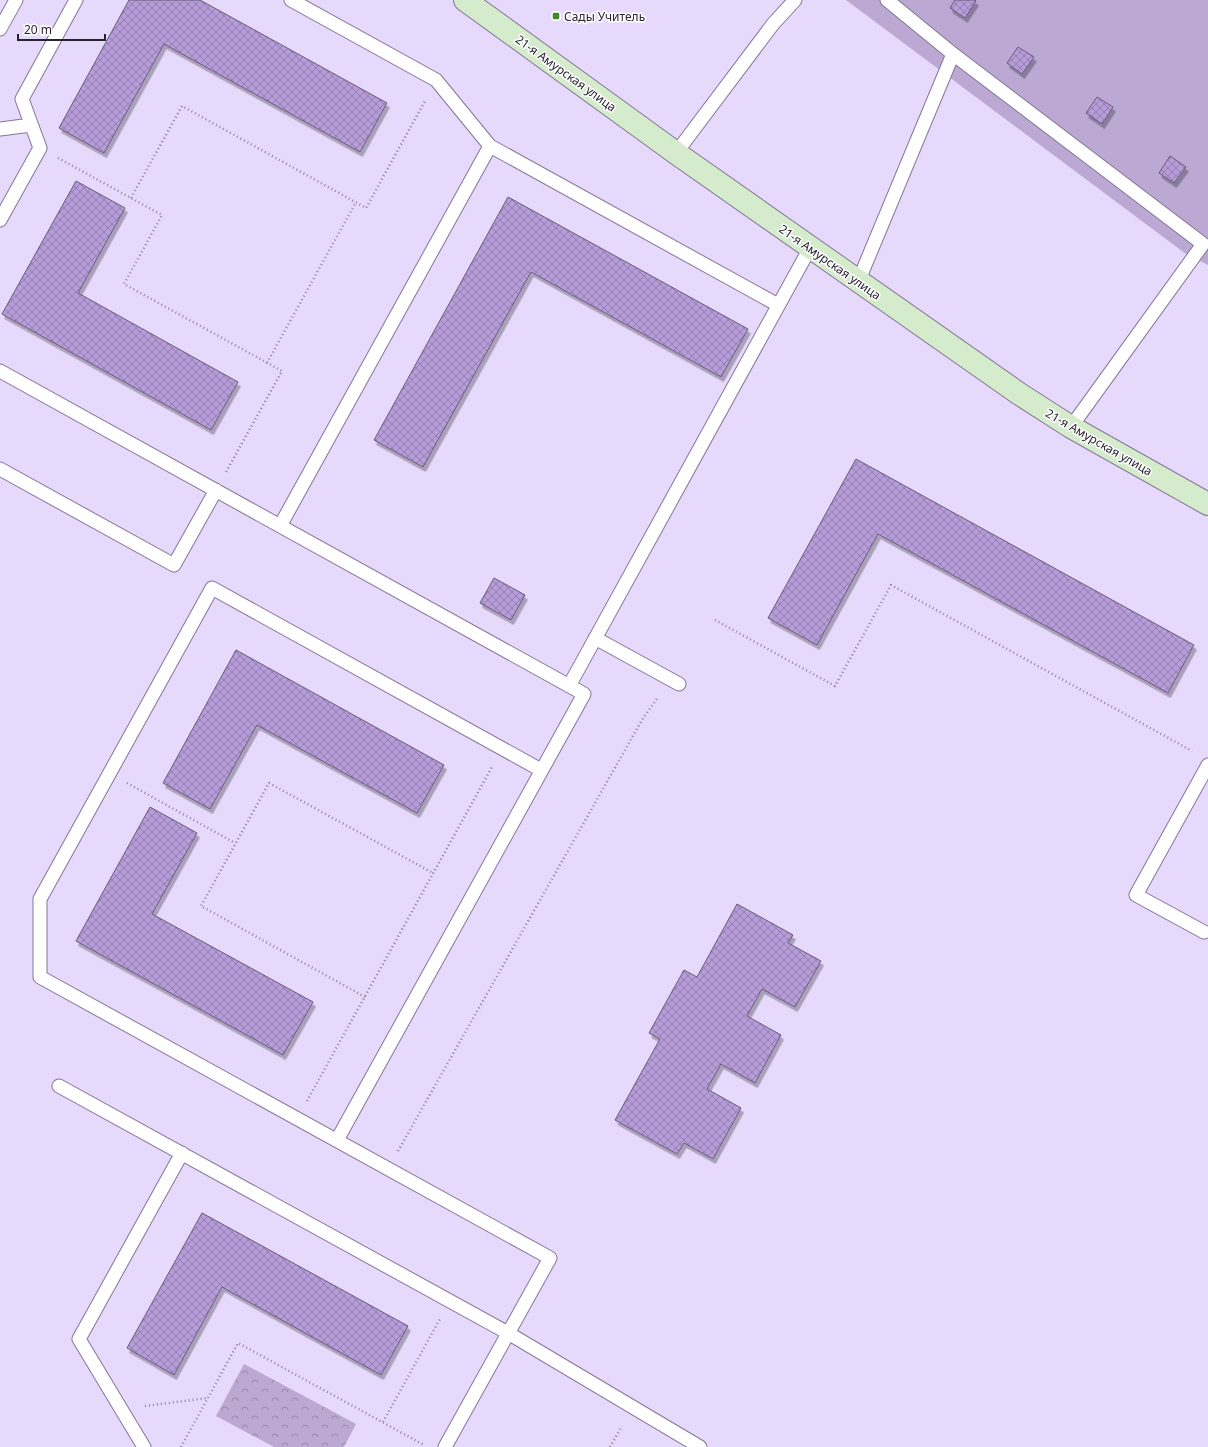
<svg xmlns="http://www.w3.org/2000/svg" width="1208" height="1447" font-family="'Noto Sans',sans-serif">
<defs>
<pattern id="park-crowns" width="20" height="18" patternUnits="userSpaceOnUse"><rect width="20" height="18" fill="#bba9d4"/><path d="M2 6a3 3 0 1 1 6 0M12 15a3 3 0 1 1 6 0" fill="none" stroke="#9889ac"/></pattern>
<pattern id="building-cross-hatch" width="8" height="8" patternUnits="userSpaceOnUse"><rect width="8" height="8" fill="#b69cd8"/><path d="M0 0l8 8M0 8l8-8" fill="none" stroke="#947fb0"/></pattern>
<filter id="shadow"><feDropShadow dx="2.5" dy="4.5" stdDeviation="0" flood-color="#0004"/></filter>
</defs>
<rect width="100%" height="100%" fill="#e7d9fb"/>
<path fill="url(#park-crowns)" d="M244,1364L356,1424L344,1447H274L216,1416Z"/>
<path fill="#bba9d4" d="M846,0H1208V265L1186,254Z"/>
<path fill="url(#building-cross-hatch)" stroke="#675a78" filter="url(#shadow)" d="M129,0H200L387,103L360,152L164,44L104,153L59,128Z
M955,0H975L976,1L965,18L950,8Z
M1018,47L1034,57L1022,74L1007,63Z
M1097,97L1113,107L1102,124L1086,113Z
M1170,156L1186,167L1174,183L1159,173Z
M76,181L125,208L78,293L238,382L211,430L2,314Z
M508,197L748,329L721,377L531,272L423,467L374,440Z
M856,459L1194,645L1168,693L878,534L817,645L768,618Z
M494,578L525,595L511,620L480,603Z
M236,650L444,765L417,813L257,725L210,809L163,783Z
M150,807L197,833L152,914L313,1002L283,1055L76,941Z
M737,904L793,935L788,943L821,961L795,1007L762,989L747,1016L781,1035L755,1083L721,1064L707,1089L741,1108L713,1159L684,1143L677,1154L615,1120L660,1039L649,1033L684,970L697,977Z
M202,1213L408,1326L381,1375L222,1287L174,1375L127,1348Z"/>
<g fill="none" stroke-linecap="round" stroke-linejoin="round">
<g stroke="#847696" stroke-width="15">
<path id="lane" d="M291,0L436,80L490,146L778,305
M887,0L953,54L1203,244L1071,427
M0,29L16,0
M0,129L31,125
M676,153L773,24L795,0
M0,220L40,148L22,99L76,0
M858,282L953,54
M0,371L584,694L337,1140
M0,469L174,565L216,490
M280,526L490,146
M595,638L679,684
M569,686L810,248
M1204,932L1136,895L1208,765
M59,1086L508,1333L700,1447
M144,1447L79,1339L182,1153
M445,1447L550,1258L40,977V899L212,588L541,770"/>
</g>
<g stroke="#847696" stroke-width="24">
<path id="secondary" d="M465,0L676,153L1018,393L1071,427L1208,504"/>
</g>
<path stroke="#8e849c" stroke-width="2.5" stroke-dasharray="1 3" stroke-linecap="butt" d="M58,158L162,215L124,284L282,371L226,472
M131,198L182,106L366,208L425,101
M267,363L356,202
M715,620L835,686L891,585L1192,751
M127,783L235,843
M365,997L201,906L269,783L433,873
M307,1101L492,767
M398,1151L642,720L658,697
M145,1406L208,1398
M383,1422L440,1319
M181,1447L238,1343L424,1445
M610,1447L622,1426"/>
<use href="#lane" stroke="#fff" stroke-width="13"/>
<use href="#secondary" stroke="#d4eccb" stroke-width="22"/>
</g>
<rect fill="#45882c" stroke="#fff" stroke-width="1.5" x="552" y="12" width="8" height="8" rx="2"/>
<g text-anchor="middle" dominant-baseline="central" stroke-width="3" stroke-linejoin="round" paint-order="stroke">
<g font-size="12" fill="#292330" stroke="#fff" text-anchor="start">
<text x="564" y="16">Сады Учитель</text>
</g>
<g font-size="12" fill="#292330" stroke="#fff">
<text transform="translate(566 73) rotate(36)">21-я Амурская улица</text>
<text transform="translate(830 262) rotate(35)">21-я Амурская улица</text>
<text transform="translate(1099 442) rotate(30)">21-я Амурская улица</text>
</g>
</g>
<path d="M18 34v6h87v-6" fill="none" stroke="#292330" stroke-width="2"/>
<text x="24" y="34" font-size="12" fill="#292330" stroke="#ffffff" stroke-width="3" paint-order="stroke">20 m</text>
</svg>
